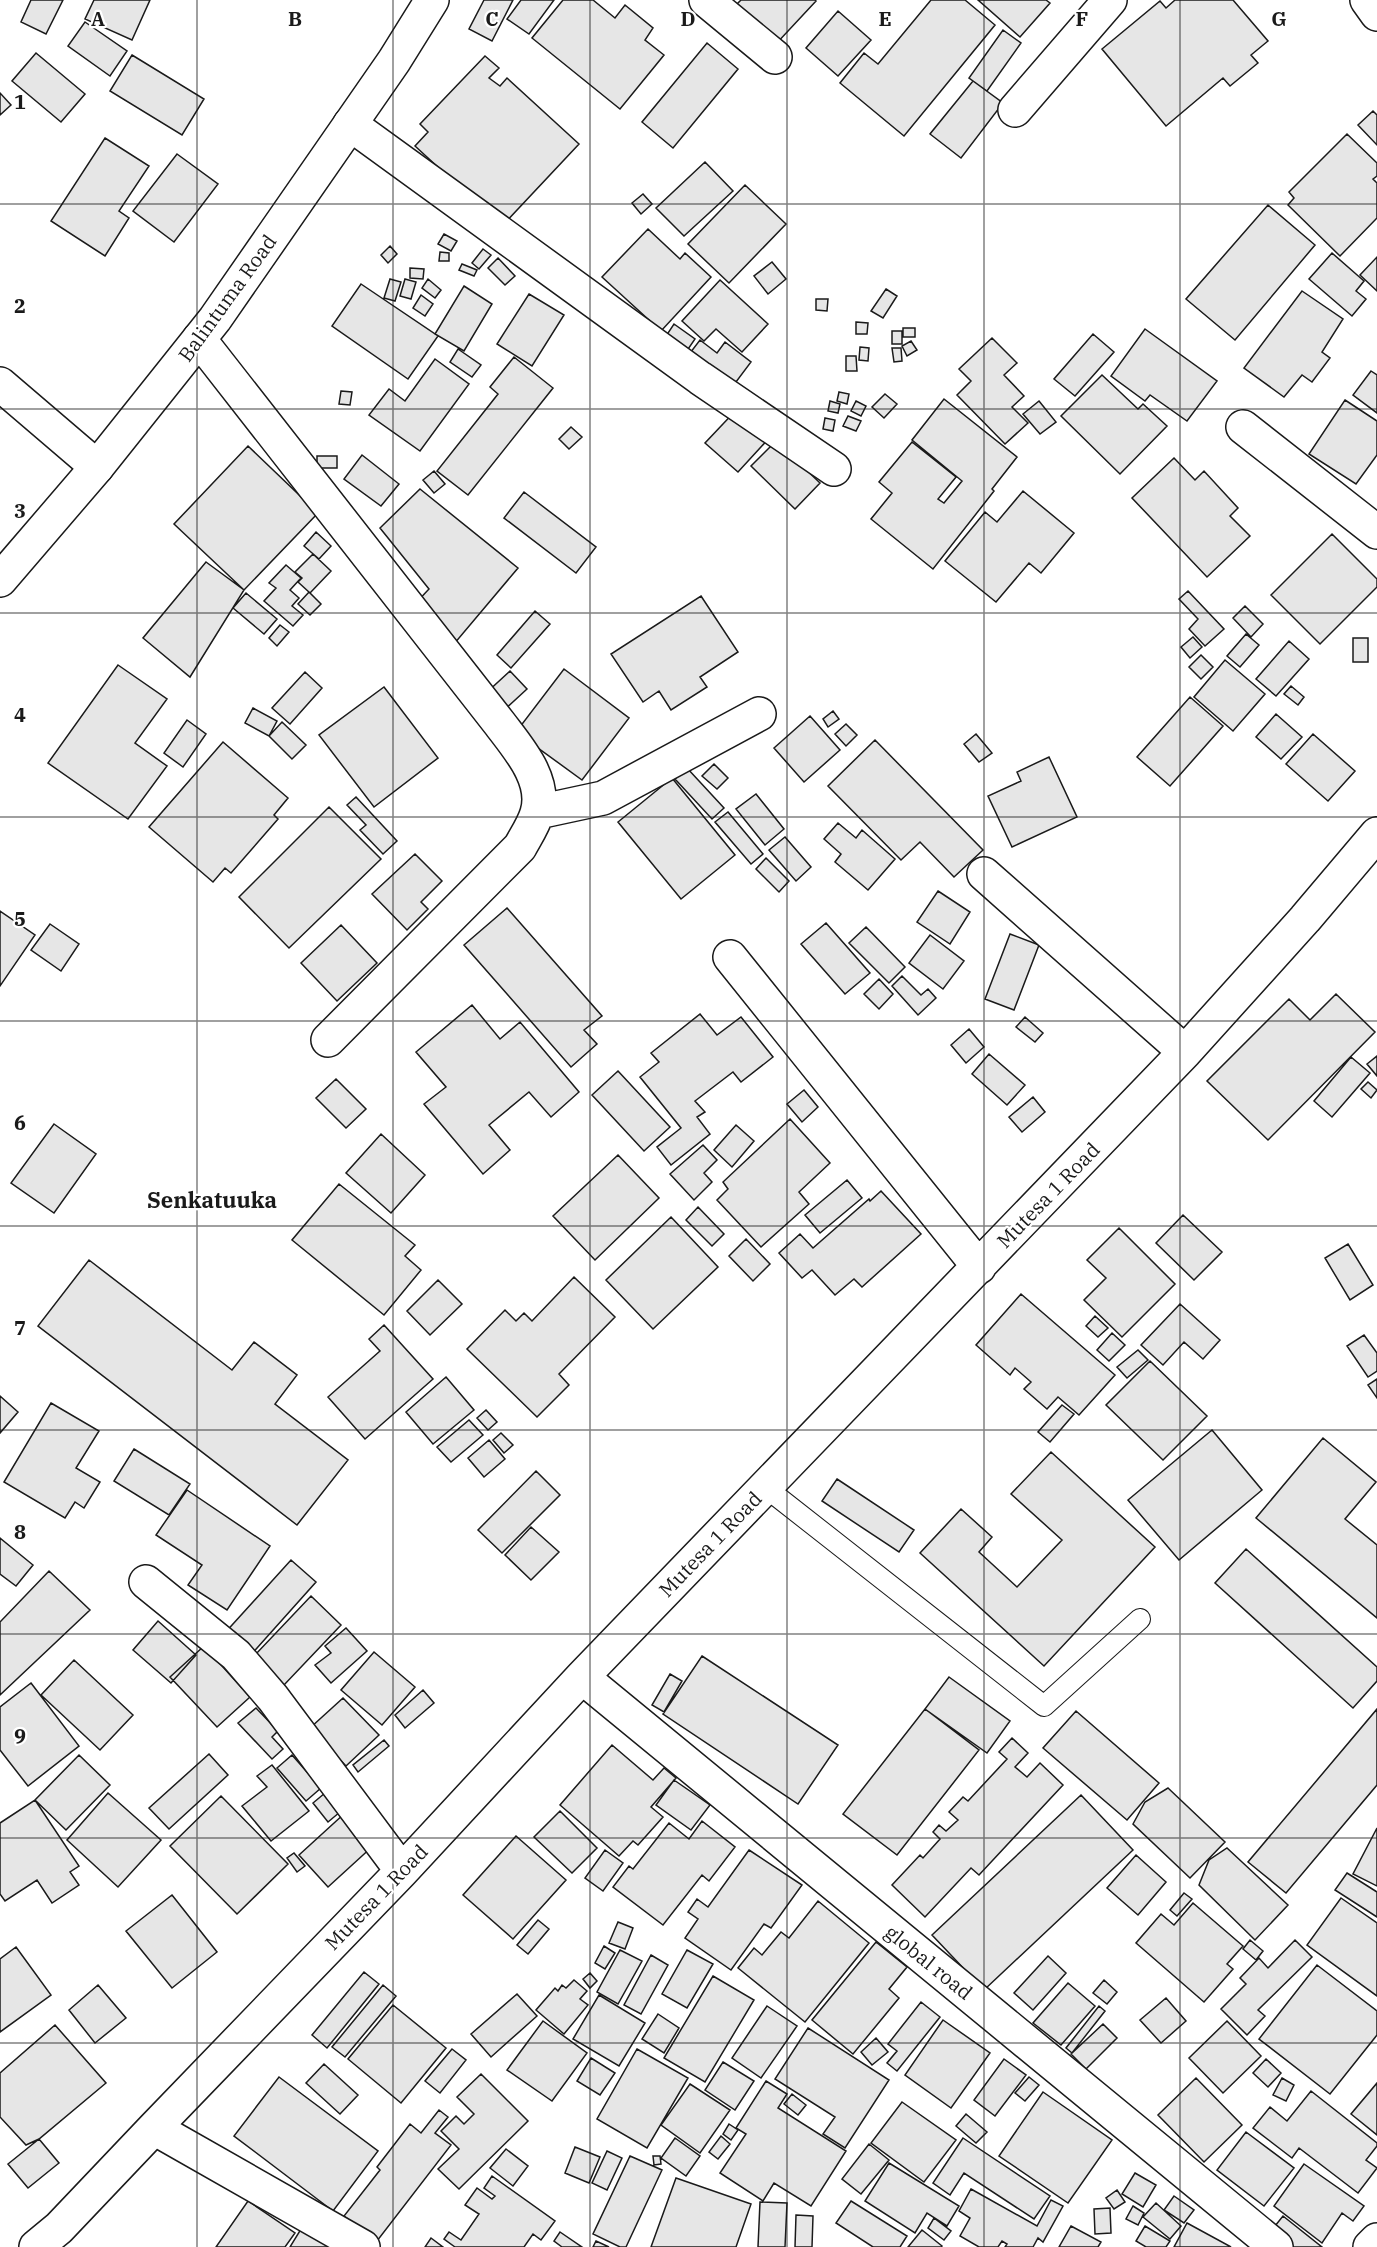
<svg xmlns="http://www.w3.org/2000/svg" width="1377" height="2247" font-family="'IBM Plex Serif',serif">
<rect width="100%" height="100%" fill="#fff"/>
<path fill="#e6e6e6" stroke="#1a1a1a" stroke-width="1.5" d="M31,0H63L46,34L21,22Z
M94,0H150L132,40L85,19Z
M484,0H513L492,41L469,29Z
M521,0H554L529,34L507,19Z
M563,0H593L615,18L625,5L653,28L645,40L664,55L620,109L532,38Z
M741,0H815L816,1L775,45L734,7Z
M931,0H965L995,25L904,136L840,83L864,53L878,64Z
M978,0H1046L1050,3L1020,37Z
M1175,0H1233L1268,41L1251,55L1258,63L1230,86L1223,78L1166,126L1102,49L1160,1L1166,8Z
M838,11L871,40L838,76L806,48Z
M85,22L127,51L110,76L68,46Z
M1003,30L1021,43L987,91L969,78Z
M707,43L738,69L673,148L642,122Z
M36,53L85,94L61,122L12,81Z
M132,55L204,99L182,135L110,91Z
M485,56L499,68L489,78L500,86L507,78L579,144L502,226L415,146L428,132L420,124Z
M973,81L1003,103L961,158L930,134Z
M0,93L11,105L0,115Z
M1373,111L1377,115V145L1358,125Z
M1347,134L1377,163V176L1373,179L1377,183V218L1340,256L1288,205L1294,198L1289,192Z
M105,138L149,166L119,211L129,218L105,256L51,221Z
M177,154L218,184L174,242L133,211Z
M705,162L733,191L684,236L656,208Z
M745,185L786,224L729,283L688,244Z
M643,194L652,204L641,214L632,203Z
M1268,205L1315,245L1235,340L1186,299Z
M648,229L680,259L685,253L711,277L661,331L602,277Z
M444,234L457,241L451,251L438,244Z
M390,246L397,254L388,263L381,255Z
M483,249L491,255L479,269L472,263Z
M440,252L449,253V261H439Z
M1332,253L1364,281L1356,291L1366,299L1352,316L1309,279Z
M1377,257V291L1360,275Z
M498,258L515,276L505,285L488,268Z
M772,262L786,279L768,294L754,276Z
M462,264L477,270L474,276L459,270Z
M410,268L424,269L423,279L410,278Z
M390,279L401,282L395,301L384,298Z
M405,279L416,282L411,299L400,296Z
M428,279L441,290L435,298L422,288Z
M720,280L768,324L742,352L716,329L704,341L682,321Z
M361,284L438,336L408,379L332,326Z
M464,286L492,304L464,351L435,334Z
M886,289L897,296L883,318L871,311Z
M1302,291L1343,319L1322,352L1330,358L1312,382L1302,375L1284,397L1244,368Z
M529,294L564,315L532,366L497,344Z
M421,295L433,304L425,316L413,308Z
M816,299H828L827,311L816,310Z
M856,322L868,323L867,334H856Z
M674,324L695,339L684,355L664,339Z
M903,328H915V337H903Z
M1145,329L1217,381L1187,421L1150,395L1145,401L1111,376Z
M892,331H902V344H892Z
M1093,334L1114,352L1075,396L1054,379Z
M992,338L1017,363L1004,375L1024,396L1012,407L1028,423L1005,444L957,395L971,381L959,369Z
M700,340L717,353L725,342L751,362L733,386L690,353Z
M911,341L917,350L907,356L902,346Z
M860,347L869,348L868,361L859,360Z
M892,348H901L902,361L894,362Z
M458,349L481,365L472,377L450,362Z
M846,356H856L857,371H846Z
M514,357L553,388L468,495L437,471L498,394L490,387Z
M435,359L469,384L420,451L369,415L389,389L405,401Z
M1371,371L1377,375V413L1353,395Z
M1102,375L1138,409L1143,404L1167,426L1120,474L1061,416Z
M341,391L352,392L350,405L339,404Z
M839,392L849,394L847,404L837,401Z
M885,394L897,404L884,418L872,407Z
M944,399L1017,457L992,489L994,491L933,569L871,519L892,493L879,482L912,442L956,477L938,499L944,503L962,481L912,440Z
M1345,400L1377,421V455L1356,484L1309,454Z
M830,401L840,404L838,413L828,411Z
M856,401L866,406L861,416L851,411Z
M1039,401L1056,422L1040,434L1023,414Z
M740,406L772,435L738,472L705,443Z
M848,416L861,421L856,431L843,426Z
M825,418L835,420L833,431L823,429Z
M571,427L582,437L569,449L559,439Z
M776,441L820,483L795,509L751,466Z
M248,446L318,513L244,590L174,524Z
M362,455L399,484L381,506L344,479Z
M317,456H337V468H317Z
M1174,458L1195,480L1204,471L1238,508L1230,516L1250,536L1207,577L1132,498Z
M434,471L445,484L434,493L423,480Z
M420,489L518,568L454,644L413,606L429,589L380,528Z
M1023,491L1074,533L1041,573L1029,563L996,602L945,561L985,512L997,522Z
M524,492L596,547L576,573L504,518Z
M316,532L331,546L319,559L304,546Z
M1332,534L1377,579V587L1320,644L1271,595Z
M313,554L331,571L310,593L298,582L302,578L295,572Z
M206,562L244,590L190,677L143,638Z
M286,565L301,578L290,590L299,598L292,606L303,615L293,626L264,601L276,588L269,583Z
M1188,591L1224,629L1205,646L1189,629L1198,619L1179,599Z
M309,592L321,604L310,615L298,604Z
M246,593L277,619L264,634L233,608Z
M701,596L738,652L700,677L707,687L671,710L659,691L643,702L611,654Z
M1245,606L1263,624L1251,637L1233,618Z
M535,611L550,624L511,668L497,655Z
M280,625L289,632L277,646L269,638Z
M1246,634L1259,645L1240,667L1227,656Z
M1193,637L1202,647L1190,658L1181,647Z
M1353,638H1368V662H1353Z
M1289,641L1309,659L1276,696L1256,679Z
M1201,655L1213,667L1201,679L1189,667Z
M1225,660L1265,694L1233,731L1194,697Z
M118,665L167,699L135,743L167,766L128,819L48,763Z
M564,669L629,718L582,780L516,732Z
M510,671L527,689L502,712L485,694Z
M305,672L322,688L290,724L272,708Z
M1291,686L1304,697L1298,705L1284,694Z
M384,687L438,758L374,807L319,735Z
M1190,697L1223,726L1170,786L1137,757Z
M253,708L277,721L269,736L245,723Z
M833,711L839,719L828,727L823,719Z
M1276,714L1302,737L1281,759L1256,737Z
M810,716L840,750L804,782L774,748Z
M187,720L206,734L183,767L164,753Z
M282,722L306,745L292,759L269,736Z
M846,724L857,735L846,746L835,734Z
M976,734L992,753L979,762L964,744Z
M1313,734L1355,771L1328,801L1286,764Z
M875,740L983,850L954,877L920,842L901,860L828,786Z
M223,742L288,798L274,815L278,819L231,873L225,868L213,882L149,827Z
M1049,757L1077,817L1012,847L988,796L1021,781L1017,772Z
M714,764L728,778L717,789L702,776Z
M687,768L724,808L712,819L675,779Z
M672,778L735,855L681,899L618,822Z
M756,794L784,829L765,845L736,809Z
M356,797L397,841L383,854L360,830L366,825L347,805Z
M329,807L381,859L289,948L239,897Z
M728,812L763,854L751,864L715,822Z
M838,823L856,838L862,830L895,859L868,890L835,862L841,854L824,839Z
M785,837L811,867L796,881L769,850Z
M415,854L442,881L421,902L428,909L407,930L372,894Z
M766,858L789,881L779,892L756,869Z
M938,891L970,912L950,944L917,922Z
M507,908L602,1016L584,1030L597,1044L571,1067L464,945Z
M0,911L35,935L0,986Z
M826,923L870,973L845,994L801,944Z
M50,924L79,944L61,971L31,950Z
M341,925L377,963L337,1001L301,963Z
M866,927L905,967L889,983L849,943Z
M1010,934L1039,945L1014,1010L985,999Z
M930,935L964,961L943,989L909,963Z
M902,976L921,995L928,989L936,998L918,1015L892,986Z
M879,979L893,994L879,1009L864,994Z
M1336,994L1375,1032L1268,1140L1207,1081L1289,999L1310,1020Z
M472,1005L500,1039L520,1022L579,1092L551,1117L529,1092L489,1125L510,1150L483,1174L424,1104L446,1087L416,1052Z
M700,1014L717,1035L741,1017L773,1057L741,1082L733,1072L695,1101L705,1112L697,1117L710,1134L671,1165L657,1147L681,1128L640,1077L659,1062L651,1053Z
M1025,1017L1043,1033L1035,1042L1016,1027Z
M969,1029L984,1047L966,1063L951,1045Z
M989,1054L1025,1085L1007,1105L972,1074Z
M1377,1056V1076L1367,1064Z
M1351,1057L1370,1073L1332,1117L1314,1101Z
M618,1071L670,1127L644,1151L592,1095Z
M336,1079L366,1109L346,1128L316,1098Z
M1368,1082L1377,1090L1371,1098L1361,1089Z
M804,1090L818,1107L802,1122L787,1104Z
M1033,1097L1045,1112L1022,1132L1009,1117Z
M790,1119L830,1163L799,1192L809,1204L761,1247L717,1200L728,1189L723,1182Z
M54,1124L96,1154L54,1213L11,1183Z
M736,1125L754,1141L732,1167L714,1150Z
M381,1134L425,1175L391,1213L346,1173Z
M703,1145L717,1160L704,1173L712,1182L694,1200L670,1174Z
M618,1155L659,1198L595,1260L553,1216Z
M847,1180L862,1198L820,1233L805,1215Z
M339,1184L415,1245L405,1256L421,1270L384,1315L292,1240Z
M881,1191L921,1234L862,1287L854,1279L835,1295L812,1270L802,1278L779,1253L800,1234L813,1248L869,1199L870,1201Z
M698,1207L724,1234L712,1246L686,1220Z
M1183,1215L1222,1252L1194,1280L1156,1243Z
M671,1217L718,1267L653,1329L606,1280Z
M1119,1228L1175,1284L1122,1337L1084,1300L1106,1278L1087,1260Z
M746,1239L770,1264L753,1281L729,1256Z
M1348,1244L1373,1285L1350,1300L1325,1258Z
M89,1260L232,1370L254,1342L297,1375L275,1404L348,1460L297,1525L38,1326Z
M574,1277L615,1317L559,1374L569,1385L537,1417L467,1349L505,1310L516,1321L524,1313L532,1321Z
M438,1280L462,1304L430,1335L407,1311Z
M1021,1294L1115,1375L1079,1415L1058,1397L1047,1409L1024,1389L1031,1382L1015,1368L1010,1375L976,1345Z
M1180,1304L1220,1340L1203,1359L1184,1342L1163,1365L1141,1345Z
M1095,1316L1108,1328L1098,1337L1086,1326Z
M384,1325L433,1379L365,1439L328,1397L380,1351L369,1339Z
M1112,1333L1125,1345L1109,1361L1097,1350Z
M1364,1335L1377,1353V1371L1368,1377L1347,1346Z
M1138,1350L1148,1360L1127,1378L1117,1367Z
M1150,1361L1207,1416L1163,1460L1106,1405Z
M446,1377L474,1410L433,1444L406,1412Z
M1377,1379V1398L1368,1385Z
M0,1396L18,1412L0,1433Z
M51,1403L99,1431L76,1468L100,1482L84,1508L75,1502L65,1518L4,1482Z
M1062,1405L1074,1414L1050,1442L1038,1432Z
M486,1410L497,1422L488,1430L477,1418Z
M469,1420L483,1435L451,1462L437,1447Z
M1212,1430L1262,1490L1179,1560L1128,1500Z
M501,1433L513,1445L504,1453L493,1440Z
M1323,1438L1376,1482L1345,1519L1377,1545V1618L1256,1518Z
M489,1440L505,1459L484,1477L468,1458Z
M134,1449L190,1484L169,1515L114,1481Z
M1051,1452L1155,1547L1044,1666L920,1553L961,1509L992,1537L979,1552L1017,1587L1062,1540L1011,1494Z
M536,1471L560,1495L502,1553L478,1530Z
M837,1479L914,1530L899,1552L822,1501Z
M187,1490L270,1546L227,1610L188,1585L202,1565L156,1535Z
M531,1527L559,1552L531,1580L505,1555Z
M0,1538L33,1565L16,1586L0,1574Z
M1246,1549L1377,1667V1681L1353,1708L1215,1583Z
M291,1560L316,1582L248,1658L223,1635Z
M49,1571L90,1610L0,1695V1622Z
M311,1596L341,1625L284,1685L254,1656Z
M158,1621L196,1655L171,1683L133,1650Z
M346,1628L367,1651L331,1683L315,1665L331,1653L325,1646Z
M204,1646L250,1697L217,1727L170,1677Z
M374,1652L415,1687L382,1725L341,1690Z
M702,1656L838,1745L798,1804L663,1714Z
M74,1660L133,1715L100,1750L41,1695Z
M670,1674L682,1681L664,1712L652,1705Z
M949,1677L1010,1721L987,1753L925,1709Z
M31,1683L79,1746L28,1786L0,1750V1707Z
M423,1690L434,1703L405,1728L395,1715Z
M343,1698L379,1735L346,1766L310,1728Z
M256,1708L278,1731L272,1737L283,1749L272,1759L238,1723Z
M925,1709L979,1750L897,1855L843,1814Z
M1377,1709V1785L1286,1893L1248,1862Z
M1076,1711L1159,1783L1127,1820L1043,1748Z
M1012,1738L1028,1753L1015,1767L1027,1777L1040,1763L1063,1785L979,1875L971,1868L925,1917L892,1885L920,1855L923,1858L940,1839L933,1832L939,1825L946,1831L958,1820L949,1812L963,1797L968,1801L1007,1759L999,1752Z
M384,1740L389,1746L358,1772L353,1765Z
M612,1745L653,1780L664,1768L676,1778L651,1807L663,1817L638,1845L633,1841L619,1856L560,1805Z
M209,1754L228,1775L169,1829L149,1808Z
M79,1755L110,1785L66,1830L35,1800Z
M292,1755L321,1788L306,1801L277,1768Z
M272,1765L309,1811L271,1841L242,1806L267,1787L257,1776Z
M674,1780L710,1805L691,1830L656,1805Z
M1168,1788L1225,1842L1190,1878L1133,1824L1145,1802Z
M108,1793L161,1840L118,1887L67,1840Z
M325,1793L340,1812L328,1822L313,1803Z
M1081,1795L1133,1850L984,1990L932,1935Z
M221,1796L288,1864L237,1914L170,1846Z
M35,1800L79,1866L70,1872L79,1885L52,1903L37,1880L5,1901L0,1894V1823Z
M560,1811L597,1848L572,1873L534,1837Z
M345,1813L374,1845L328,1887L299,1855Z
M702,1821L735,1847L709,1881L702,1875L663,1925L613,1887L629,1866L633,1869L669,1823L689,1839Z
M1377,1828V1886L1353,1874Z
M516,1836L566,1880L513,1939L463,1895Z
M1227,1848L1288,1905L1255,1940L1199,1885L1209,1860Z
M605,1850L623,1863L603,1891L585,1878Z
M749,1850L802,1885L771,1928L764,1924L731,1970L685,1938L698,1919L688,1912L697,1899L708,1907Z
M294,1853L305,1866L297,1872L287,1858Z
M1136,1855L1166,1882L1138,1915L1107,1888Z
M1347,1873L1377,1892V1917L1335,1890Z
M1184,1893L1192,1899L1177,1916L1170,1910Z
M172,1895L217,1952L172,1988L126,1931Z
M1341,1898L1377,1923V1996L1307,1945Z
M818,1901L869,1943L805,2022L738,1968L754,1948L762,1955L781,1932L789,1938Z
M1193,1903L1243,1946L1227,1964L1233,1969L1204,2002L1136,1943L1161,1914L1174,1925Z
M538,1920L549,1929L528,1954L517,1945Z
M618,1922L633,1928L625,1949L609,1943Z
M1250,1940L1263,1951L1256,1960L1243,1949Z
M1295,1940L1312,1957L1258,2010L1265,2016L1247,2035L1221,2009L1246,1984L1240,1978L1259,1958L1268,1968Z
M876,1942L907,1967L889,1989L899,1998L853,2054L812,2020Z
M604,1946L615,1953L605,1969L595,1963Z
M16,1947L51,1995L0,2032V1959Z
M620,1950L642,1961L618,2004L597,1992Z
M687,1950L713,1964L687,2008L662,1994Z
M651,1955L668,1965L641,2014L624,2005Z
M1048,1956L1066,1973L1033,2010L1014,1993Z
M1317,1965L1377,2011V2035L1330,2094L1259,2039Z
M364,1972L379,1984L327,2048L312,2035Z
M590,1973L597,1981L590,1988L583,1979Z
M713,1976L754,2000L705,2082L664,2058Z
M574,1980L587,1991L580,1999L588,2005L564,2034L536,2010L555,1988L558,1991L562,1985L566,1988Z
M1104,1980L1117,1992L1107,2004L1093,1993Z
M1068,1983L1095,2006L1061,2045L1033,2023Z
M98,1985L126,2018L95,2043L69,2010Z
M383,1985L396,1996L345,2057L332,2047Z
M517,1994L537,2016L491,2057L471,2034Z
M599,1995L645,2023L619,2066L573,2039Z
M1166,1998L1186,2021L1161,2043L1140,2020Z
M921,2002L940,2017L897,2071L887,2063L897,2051L888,2044Z
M393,2005L446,2048L401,2103L348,2059Z
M767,2006L797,2026L761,2078L732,2058Z
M1099,2006L1105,2011L1072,2053L1066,2048Z
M658,2014L679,2028L664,2053L642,2039Z
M943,2020L990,2053L951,2108L905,2075Z
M543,2021L587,2053L552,2101L507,2070Z
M1227,2021L1261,2056L1223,2093L1189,2058Z
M1103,2024L1117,2038L1086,2069L1071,2054Z
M55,2025L106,2083L39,2139L26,2145L0,2117V2073Z
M808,2028L889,2080L845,2148L823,2134L835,2117L775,2079Z
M876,2038L888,2052L872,2065L861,2052Z
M452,2049L466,2060L440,2093L425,2081Z
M637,2049L688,2078L647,2148L597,2119Z
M591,2058L615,2073L600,2095L577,2081Z
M1004,2059L1026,2075L995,2116L974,2100Z
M1266,2059L1281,2073L1268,2087L1253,2073Z
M723,2062L754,2081L735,2110L705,2090Z
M324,2064L358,2095L340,2114L306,2083Z
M481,2074L528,2121L459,2189L438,2169L459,2149L441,2131L456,2116L464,2124L474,2114L457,2097Z
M279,2077L378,2151L333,2211L234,2136Z
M1029,2077L1039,2085L1025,2101L1015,2093Z
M1196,2078L1242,2125L1204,2162L1158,2115Z
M1282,2078L1294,2085L1286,2101L1273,2095Z
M766,2081L787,2094L778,2108L846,2151L811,2206L774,2183L763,2201L720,2173L746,2134L736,2128Z
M1377,2083V2135L1351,2114Z
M690,2084L730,2110L700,2153L661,2125Z
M1311,2091L1377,2143V2146L1366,2160L1377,2168L1358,2193L1299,2148L1292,2158L1253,2128L1270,2107L1287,2121Z
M1043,2092L1112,2140L1068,2203L999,2156Z
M792,2094L806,2105L798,2115L784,2104Z
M902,2102L956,2140L924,2182L871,2143Z
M439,2110L448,2117L435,2133L451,2145L377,2241L344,2216L380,2170L377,2167L410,2124L421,2133Z
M966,2114L987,2132L976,2143L956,2126Z
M729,2124L738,2130L731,2140L723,2134Z
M1246,2132L1294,2168L1264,2206L1217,2170Z
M721,2136L730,2144L718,2159L709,2152Z
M675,2138L700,2156L686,2176L661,2158Z
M963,2138L1050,2196L1034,2219L964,2173L950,2195L933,2183Z
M39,2139L59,2163L28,2188L8,2164Z
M869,2144L889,2160L861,2194L842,2179Z
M575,2147L600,2157L589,2183L565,2173Z
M506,2149L528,2166L513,2186L490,2168Z
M607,2151L622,2158L607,2190L592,2183Z
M630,2156L662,2170L626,2247H620L593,2234Z
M653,2156H660L661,2164L654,2165Z
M889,2163L959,2206L947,2226L927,2213L915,2233L865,2201Z
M1304,2164L1364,2206L1353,2221L1342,2213L1322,2243L1274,2206Z
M1135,2173L1156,2185L1143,2207L1122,2194Z
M492,2176L555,2221L541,2240L533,2234L524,2247H455L444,2239L449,2232L461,2240L479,2214L465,2205L477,2188L492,2199L495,2196L484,2188Z
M676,2178L751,2204L736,2247H651Z
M971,2189L1037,2226L1051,2200L1063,2206L1043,2242L1038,2238L1033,2247H1005L1007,2244L1002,2241L998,2247H979L960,2236L970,2218L959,2211Z
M1117,2190L1125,2202L1114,2209L1106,2198Z
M1174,2196L1194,2210L1184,2223L1164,2210Z
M248,2201L295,2233L285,2247H216Z
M851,2201L907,2236L900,2247H873L836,2223Z
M760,2202L787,2203L785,2247H758Z
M1156,2203L1181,2226L1170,2239L1143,2217Z
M1133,2206L1144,2213L1138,2225L1126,2219Z
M1110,2208L1111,2233L1095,2234L1094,2209Z
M796,2215L813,2216L812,2247H795Z
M1283,2216L1322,2247H1281L1267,2236Z
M934,2218L951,2231L944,2240L928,2228Z
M1187,2223L1231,2247H1174Z
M1071,2226L1101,2242L1098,2247H1059Z
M1145,2226L1170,2241L1166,2247H1146L1136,2241Z
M301,2229L330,2247H290Z
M922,2230L942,2246L941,2247H908Z
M560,2232L582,2247H562L554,2241Z
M431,2238L443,2247H425Z
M596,2241L609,2247H593Z"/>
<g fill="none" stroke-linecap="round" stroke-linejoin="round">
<g stroke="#1a1a1a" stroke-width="22">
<path id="lane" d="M765,1487L1044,1706L1140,1619"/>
</g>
<g stroke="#1a1a1a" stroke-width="36">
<path id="street" d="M706,0L775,57
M1015,110L1110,0
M350,124L700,378L834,469
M199,339L500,724C518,748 547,780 537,813C534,824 526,836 520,847L328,1040
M0,384L97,467
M1243,427L1377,532
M538,812L603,798L759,714
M984,874L1185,1052
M730,957L979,1267
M146,1582L236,1655L273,1698L402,1871
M582,1677L1276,2247
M154,2128L363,2247
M36,2247L59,2228L154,2128L402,1871L582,1677L1185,1052L1305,919L1377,834
M1370,2247L1377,2240"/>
</g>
<g stroke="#1a1a1a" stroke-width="36">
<path id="secondary" d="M1367,0L1377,14
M0,580L97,467L215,319L394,61L432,0"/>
</g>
<use href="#lane" stroke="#fff" stroke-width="20"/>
<use href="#street" stroke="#fff" stroke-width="33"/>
<use href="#secondary" stroke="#fff" stroke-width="33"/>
</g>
<path fill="none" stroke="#1a1a1a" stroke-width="1.5" stroke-opacity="0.55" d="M197,0V2247M393,0V2247M590,0V2247M787,0V2247M984,0V2247M1180,0V2247M0,204H1377M0,409H1377M0,613H1377M0,817H1377M0,1021H1377M0,1226H1377M0,1430H1377M0,1634H1377M0,1838H1377M0,2043H1377"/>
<g text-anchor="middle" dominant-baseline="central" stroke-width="4.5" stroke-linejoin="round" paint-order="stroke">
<g font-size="20" fill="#1a1a1a" stroke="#fff">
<text transform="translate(227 298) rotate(-54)">Balintuma Road</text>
<text transform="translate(1048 1195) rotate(-46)">Mutesa 1 Road</text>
<text transform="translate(710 1544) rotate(-46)">Mutesa 1 Road</text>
<text transform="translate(376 1897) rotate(-46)">Mutesa 1 Road</text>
<text transform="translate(929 1962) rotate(39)">global road</text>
</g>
<g font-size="22" font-weight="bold" fill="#1a1a1a" stroke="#fff">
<text x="212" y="1199">Senkatuuka</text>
</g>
</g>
<g font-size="20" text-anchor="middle" font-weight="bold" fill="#1a1a1a" stroke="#fff" stroke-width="4.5" stroke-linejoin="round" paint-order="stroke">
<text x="98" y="26">A</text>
<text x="295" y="26">B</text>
<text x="492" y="26">C</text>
<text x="688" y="26">D</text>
<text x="885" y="26">E</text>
<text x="1082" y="26">F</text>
<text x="1279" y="26">G</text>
<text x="20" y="109">1</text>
<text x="20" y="313">2</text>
<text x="20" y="518">3</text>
<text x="20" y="722">4</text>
<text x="20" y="926">5</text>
<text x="20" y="1130">6</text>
<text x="20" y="1335">7</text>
<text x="20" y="1539">8</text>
<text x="20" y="1743">9</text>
</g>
</svg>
